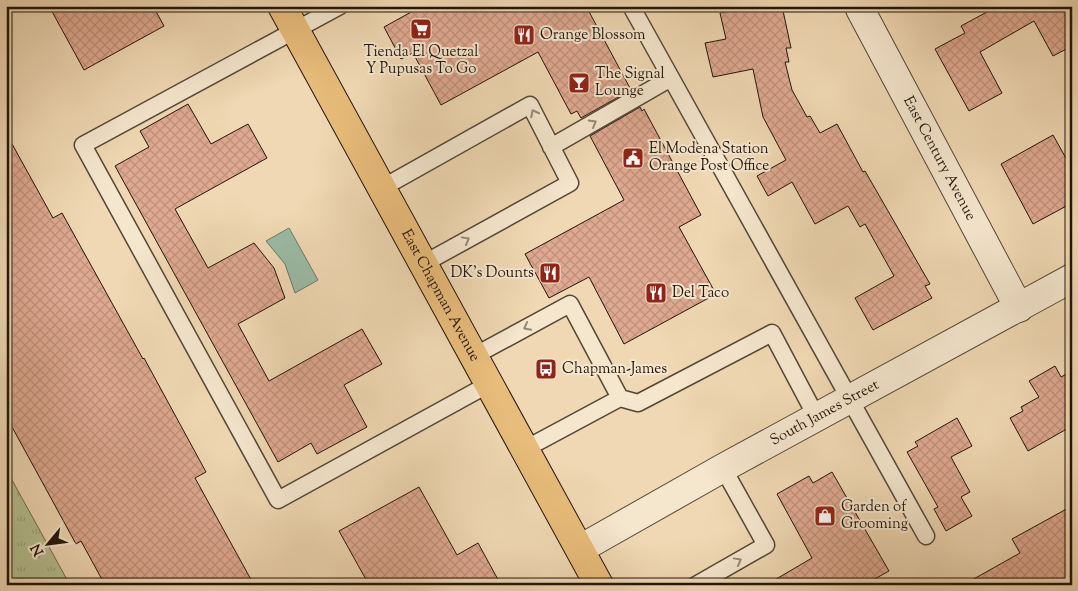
<svg xmlns="http://www.w3.org/2000/svg" width="1078" height="591" font-family="'Sorts Mill Goudy',serif">
<defs>
<pattern id="grass-tufts" width="24" height="20" patternUnits="userSpaceOnUse" patternTransform="scale(1.25)"><rect width="24" height="20" fill="#b5bf90"/><path d="M3 7l-1-3M5 7V3M7 7l1-3M15 17l-1-3M17 17v-4M19 17l1-3" fill="none" stroke="#9ba37b"/></pattern>
<pattern id="building-cross-hatch" width="8" height="8" patternUnits="userSpaceOnUse" patternTransform="scale(1.25)"><rect width="8" height="8" fill="#dfa890"/><path d="M0 0l8 8M0 8l8-8" fill="none" stroke="#bf907b"/></pattern>
</defs>
<rect width="100%" height="100%" fill="#efd8b3"/>
<filter id="stains"><feTurbulence type="fractalNoise" baseFrequency=".004" numOctaves="4"/><feColorMatrix values="0 0 0 0 .2 0 0 0 0 .09 0 0 0 0 .02 0 0 0 .5 -.17"/></filter>
<radialGradient id="worn" r=".72"><stop offset=".6" stop-color="#630" stop-opacity="0"/><stop offset="1" stop-color="#630" stop-opacity=".3"/></radialGradient>
<path fill="url(#grass-tufts)" stroke="#6b6a4d" d="M6,469L7,471L70,585H6Z"/>
<path fill="#9bbba6" stroke="#6a7968" d="M289,228L318,280L295,293L285,264L266,241Z"/>
<path fill="url(#building-cross-hatch)" stroke="#21150a" d="M49,6H153L164,26L84,70Z
M422,6H586L631,90L581,118L577,111L571,114L538,52L441,105L413,53L401,59L384,27Z
M752,6H782L791,48H786L789,62H785L792,90L807,117L810,116L820,133L837,124L863,172L865,171L930,284L925,286L932,298L873,330L855,298L894,276L865,224L860,227L848,206L815,224L792,182L768,196L757,176L786,160L763,117L753,69L713,77L705,43L726,39L720,13Z
M998,6H1072V46L1053,56L1034,21L980,52L1002,93L969,111L935,49L965,33L961,26Z
M188,104L211,144L248,124L267,158L175,209L208,268L254,243L274,268L285,298L238,324L269,381L362,329L382,364L344,385L367,427L317,454L311,443L278,462L115,166L149,147L140,131Z
M640,107L642,111L644,109L701,215L679,227L716,294L624,344L589,277L549,298L525,254L624,200L590,136Z
M6,133L53,218L62,213L143,359L144,358L206,472L195,478L254,585H105L81,541L76,544L52,500L6,416Z
M1053,135L1072,169V203L1033,224L1001,164Z
M1055,366L1061,377L1072,371V426L1028,451L1010,418L1023,411L1021,407L1039,397L1029,381Z
M957,418L972,446L951,457L970,492L961,497L972,516L946,531L934,509L938,507L907,452L918,446L915,442Z
M832,472L889,571L864,585H766L812,558L777,494L809,476L813,483Z
M419,487L457,555L478,543L501,585H369L339,531Z
M1072,506V578L1060,585H963L1020,553L1012,539Z"/>
<g fill="none" stroke-linecap="round" stroke-linejoin="round">
<g stroke="#544634" stroke-width="19">
<path id="service" d="M340,6L83,145L278,500L489,384
M631,6L926,536
M551,147L671,78
M382,188L530,105L570,183L423,264
M474,356L570,304L620,398
M525,449L620,398L638,403L772,333L817,418
M696,585L766,545L723,468"/>
</g>
<g stroke="#544634" stroke-width="30">
<g id="minor">
<path id="s1" d="M865,6L860,9L1019,308"/>
<path id="s2" d="M580,549L723,468L1072,278"/>
</g>
</g>
<g stroke="#21150a" stroke-width="30">
<g id="primary">
<path id="s3" d="M282,6L599,585"/>
</g>
</g>
<use href="#service" stroke="#f5e6ce" stroke-width="16"/>
<use href="#minor" stroke="#f5e6ce" stroke-width="28"/>
<use href="#primary" stroke="#e8bc7a" stroke-width="28"/>
</g>
<defs><path id="oneway-chevron" d="M-2-3.5L2.5 0L-2 3.5" fill="none" stroke-width="1.6" stroke-linecap="round" stroke-linejoin="round" transform="scale(1.25)"/></defs>
<g stroke="#968876">
<use href="#oneway-chevron" transform="translate(534 113) rotate(-117)"/>
<use href="#oneway-chevron" transform="translate(593 123) rotate(-30)"/>
<use href="#oneway-chevron" transform="translate(466 240) rotate(-29)"/>
<use href="#oneway-chevron" transform="translate(527 327) rotate(152)"/>
<use href="#oneway-chevron" transform="translate(738 561) rotate(-29)"/>
</g>
<defs>
<g id="supermarket-square" transform="scale(1.125)"><rect x="-9" y="-9" width="18" height="18" rx="4" fill="#8f2418" stroke="#f5e6ce"/><path d="M-6-5.5h2.5l.6 2H6L4.5 2H-2.5L-4.4-4H-6ZM-1.5 3.2a1.3 1.3 0 1 0 .1 0ZM3 3.2a1.3 1.3 0 1 0 .1 0Z" fill="#fff"/></g>
<g id="restaurant-square" transform="scale(1.125)"><rect x="-9" y="-9" width="18" height="18" rx="4" fill="#8f2418" stroke="#f5e6ce"/><path d="M-5-6h1v4h1v-4h1v4h1v-4h1v5L-1.5 .5V6h-2V.5L-5-1ZM5-6V6H3V1.5H1.5Q1.5-4 5-6Z" fill="#fff"/></g>
<g id="bar-square" transform="scale(1.125)"><rect x="-9" y="-9" width="18" height="18" rx="4" fill="#8f2418" stroke="#f5e6ce"/><path d="M-6-5H6L.8 .8V4.5H3.5V6h-7V4.5H-.8V.8Z" fill="#fff"/></g>
<g id="civic-square" transform="scale(1.125)"><rect x="-9" y="-9" width="18" height="18" rx="4" fill="#8f2418" stroke="#f5e6ce"/><path d="M-.6-6.5H3V-4.5H.6V-3L4-1V1h2V6H-6V1h2V-1L-.6-3ZM-1.2 2.5V6h2.4V2.5Z" fill="#fff"/></g>
<g id="bus-square" transform="scale(1.125)"><rect x="-9" y="-9" width="18" height="18" rx="4" fill="#8f2418" stroke="#f5e6ce"/><path d="M-5-6H5V4H4V6H2V4H-2V6H-4V4H-5ZM-3.5-4V0h7V-4ZM-3.5 1.2v1.5H-2V1.2ZM2 1.2v1.5H3.5V1.2Z" fill="#fff"/></g>
<g id="shop-square" transform="scale(1.125)"><rect x="-9" y="-9" width="18" height="18" rx="4" fill="#8f2418" stroke="#f5e6ce"/><path d="M-5-2.5h2.3a2.7 3.5 0 0 1 5.4 0H5L5.5 6h-11ZM-1.5-2.5h3a1.5 2.3 0 0 0-3 0Z" fill="#fff"/></g>
</defs>
<g fill-rule="evenodd">
<use href="#supermarket-square" x="421" y="29"/>
<use href="#restaurant-square" x="524" y="35"/>
<use href="#bar-square" x="579" y="83"/>
<use href="#civic-square" x="633" y="158"/>
<use href="#restaurant-square" x="550" y="273"/>
<use href="#restaurant-square" x="656" y="293"/>
<use href="#bus-square" x="546" y="369"/>
<use href="#shop-square" x="825" y="516"/>
</g>
<g text-anchor="middle" dominant-baseline="central" stroke-width="4" stroke-linejoin="round" paint-order="stroke">
<g font-size="15" fill="#21150a" stroke="#f5e6ce" text-anchor="start">
<text x="540" y="35">Orange Blossom</text>
<text x="421" y="52" text-anchor="middle">Tienda El Quetzal<tspan x="421" dy="17">Y Pupusas To Go</tspan></text>
<text x="595" y="74">The Signal<tspan x="595" dy="17">Lounge</tspan></text>
<text x="649" y="149">El Modena Station<tspan x="649" dy="17">Orange Post Office</tspan></text>
<text x="534" y="273" text-anchor="end">DK's Dounts</text>
<text x="672" y="293">Del Taco</text>
<text x="562" y="369">Chapman-James</text>
<text x="841" y="507">Garden of<tspan x="841" dy="17">Grooming</tspan></text>
</g>
<g font-size="15" fill="#21150a" stroke="#f5e6ce">
<text stroke="none"><textPath href="#s1" startOffset="175">East Century Avenue</textPath></text>
<text stroke="none"><textPath href="#s3" startOffset="330">East Chapman Avenue</textPath></text>
<text stroke="none"><textPath href="#s2" startOffset="280">South James Street</textPath></text>
</g>
</g>
<rect width="1078" height="591" fill="none" stroke="#efd8b3" stroke-width="25"/>
<rect x="8" y="8" width="1063" height="576" fill="none" stroke="#21150a" stroke-width="2.5"/>
<rect x="12" y="12" width="1053" height="566" fill="none" stroke="#21150a"/>
<g transform="translate(48 544) rotate(241)" stroke="#f5e6ce" stroke-width="4" paint-order="stroke">
<path d="M0-4L9 19L0 12L-9 19Z" fill="#21150a"/>
<text y="-8" font-size="14" font-weight="bold" text-anchor="middle" fill="#21150a">N</text>
</g>
<rect width="100%" height="100%" filter="url(#stains)"/>
<rect width="100%" height="100%" fill="url(#worn)"/>
</svg>
